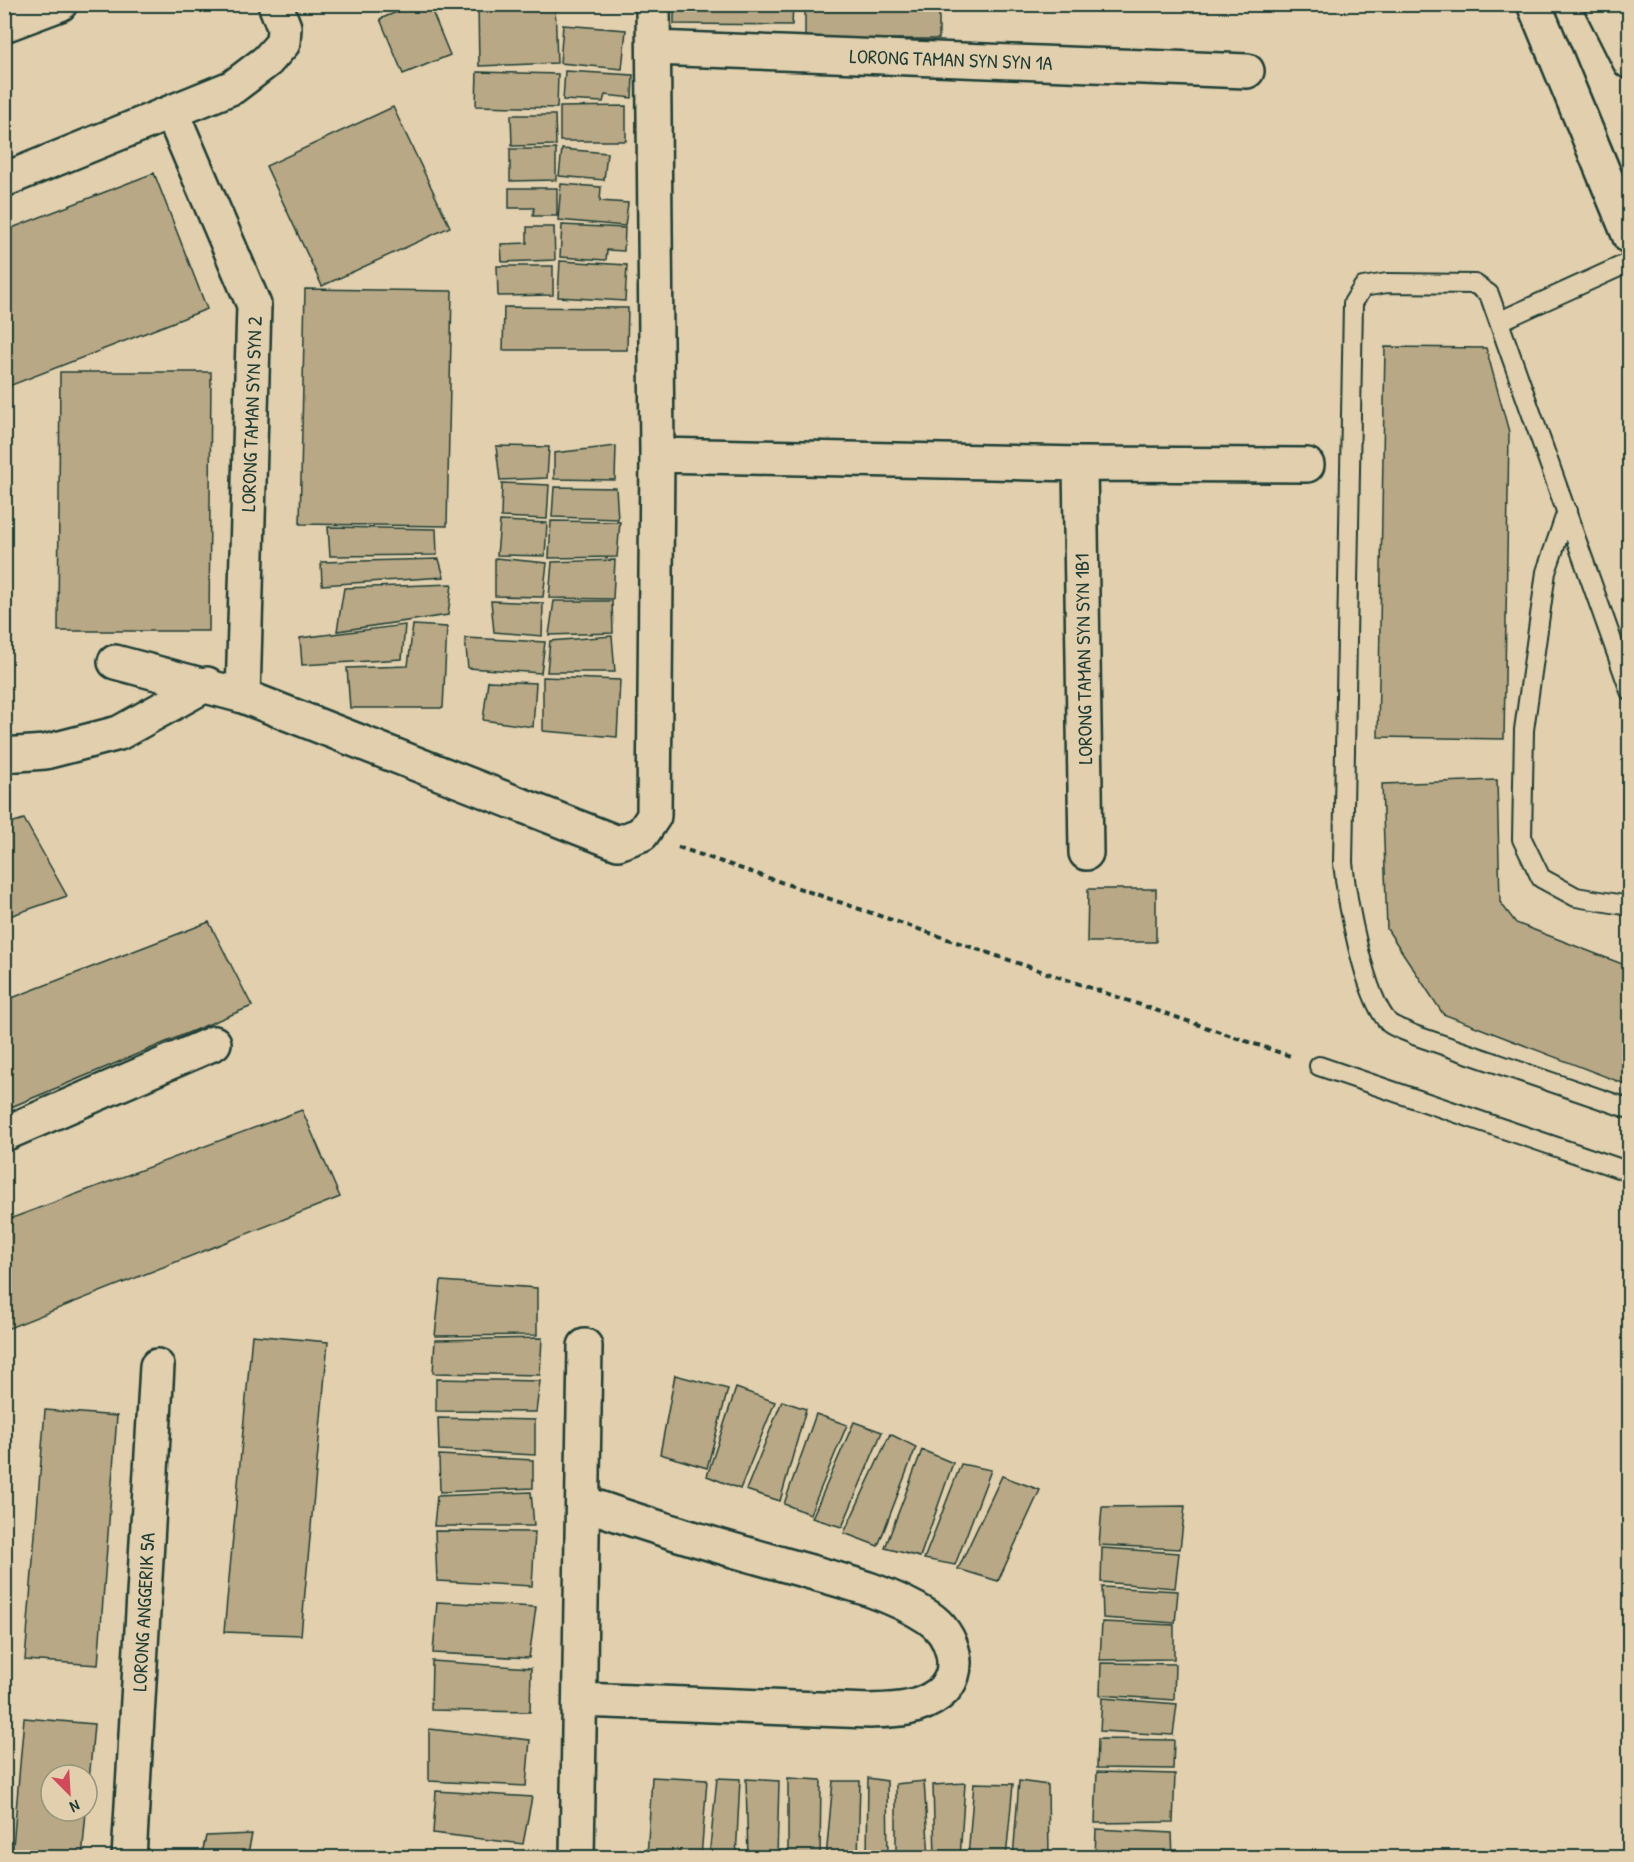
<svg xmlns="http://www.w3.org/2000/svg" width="1634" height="1862" font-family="'Patrick Hand',sans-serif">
<rect width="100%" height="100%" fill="#e1cfad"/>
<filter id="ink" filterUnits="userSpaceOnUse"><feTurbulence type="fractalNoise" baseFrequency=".0167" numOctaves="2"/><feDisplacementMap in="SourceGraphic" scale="12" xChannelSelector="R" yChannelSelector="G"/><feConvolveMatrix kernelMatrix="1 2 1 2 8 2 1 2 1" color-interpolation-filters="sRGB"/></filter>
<g filter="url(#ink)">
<path fill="#b8a885" stroke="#1f3d34" stroke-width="1.5" d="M416,4H429L450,55L403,74L380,19Z
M478,4H555L557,63L479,66Z
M674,4H793L792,25L674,24Z
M805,4H939V39H805Z
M563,25L626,30L622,69L560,63Z
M565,71L633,75L632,98L605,95L603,102L563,100Z
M477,72L558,74L557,108L476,106Z
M626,106V141H560V107Z
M393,107L450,227L322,286L266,166Z
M511,115H555L556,145L512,146Z
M510,149H556V180L510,181Z
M562,149L607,153L604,180L559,176Z
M154,173L207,309L4,388V231Z
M561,184L601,187L600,201L628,203L625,226L558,220Z
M509,188H557V216H533L534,208H509Z
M562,225L625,228L624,251L607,250L606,260L560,257Z
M527,227H554L555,260L502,262L501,244L527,243Z
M560,261L627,265L625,301L558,297Z
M497,266H553V295L498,296Z
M305,289L452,291L447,526L300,524Z
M504,307L628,308L627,350H503Z
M1385,347L1486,348L1509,432L1504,739L1378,737Z
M60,372H211L209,631H58Z
M496,446L549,447L547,478L500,480Z
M616,446L615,480L554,479V453Z
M502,483L549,485L547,519L501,517Z
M554,487L616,488L618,519L552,517Z
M500,521L547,523L545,556L497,555Z
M551,521L620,522L617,557L549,558Z
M328,527L436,529L437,555L330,556Z
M495,558L547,563L543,597L495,596Z
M439,559L444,577L322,585L321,562Z
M615,560L613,599L549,598L552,562Z
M452,584L448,615L337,631L344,588Z
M491,601L543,603L542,636L494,632Z
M554,601H612L613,633L549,635Z
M405,625L402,659L302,665L300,638Z
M413,625L447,627L443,708H350L347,668L408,666Z
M612,636L615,672H547L550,641Z
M465,638L545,642L541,673L468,668Z
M543,677L620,680L617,737L543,731Z
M488,681L536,683L533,727L483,720Z
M1497,780L1500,902L1516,923L1630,967V1086L1443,1014L1387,929L1382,784Z
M24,819L67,896L4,918V825Z
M1088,889H1156V942H1087Z
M209,922L252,1006L4,1110V1001Z
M302,1110L340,1197L4,1330V1221Z
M441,1281L537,1288V1335L435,1336Z
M252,1335L328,1342L301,1635L224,1632Z
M542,1338L540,1375L433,1373L435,1340Z
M675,1375L728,1389L707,1468L660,1454Z
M436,1379L540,1381L536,1412L436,1411Z
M736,1388L775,1402L740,1489L707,1476Z
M782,1401L806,1409L780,1501L746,1490Z
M45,1410L117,1416L98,1665L25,1660Z
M816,1414L847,1425L810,1514L784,1504Z
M438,1418L535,1420V1455L439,1450Z
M854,1422L882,1432L842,1527L812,1518Z
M890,1434L916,1447L878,1546L844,1533Z
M922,1450L953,1463L920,1557L885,1548Z
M439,1455L533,1460V1488L440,1492Z
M961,1464L991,1470L955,1565L924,1559Z
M1002,1476L1040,1490L998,1581L958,1569Z
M531,1492L534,1526H434L437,1496Z
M1185,1506L1180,1549L1099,1545L1102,1507Z
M435,1531L535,1532L532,1586L437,1581Z
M1102,1548L1179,1553L1175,1588L1101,1582Z
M1102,1587L1178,1591L1175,1623L1103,1618Z
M437,1602L536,1607L529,1658L433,1653Z
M1102,1622L1174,1625V1659L1100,1660Z
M432,1661L531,1668L530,1712L431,1710Z
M1101,1663L1175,1664L1174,1700L1100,1695Z
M1102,1698L1177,1704L1173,1735L1100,1731Z
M24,1718L94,1724L87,1805V1775H51V1811H86L82,1858H12Z
M429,1729L530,1740L526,1786L429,1781Z
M1098,1739L1174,1740L1173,1769L1097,1768Z
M1097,1772L1175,1774L1173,1822L1095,1823Z
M652,1777L707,1780L701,1858H647Z
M717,1778L740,1779L736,1858H709Z
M788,1778L821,1780L820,1858H788Z
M868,1778L887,1781L888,1858H867Z
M746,1779L779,1781L777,1858H748Z
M833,1781H860L858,1858H826Z
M924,1781L929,1858H896V1784Z
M1019,1781L1048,1785L1049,1858H1013Z
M965,1783L960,1858H935L933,1785Z
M974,1783L1013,1784L1006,1858H968Z
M436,1791L532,1797L523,1844L433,1833Z
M1096,1829L1172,1833L1173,1858H1095Z
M252,1834L247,1858H201L206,1836Z"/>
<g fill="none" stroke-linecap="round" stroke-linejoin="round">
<g stroke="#1f3d34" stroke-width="22">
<path id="service" d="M1500,321L1630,262
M1567,511L1546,572L1524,730L1522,839L1541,878L1576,897L1630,906
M1630,691L1489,294L1475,284L1387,283L1363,287L1353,303L1343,863C1347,900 1364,997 1389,1023C1395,1028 1407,1031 1414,1035L1630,1109
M1319,1066L1630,1172"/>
</g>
<g stroke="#1f3d34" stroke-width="38">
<path id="minor" d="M1601,4L1630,62
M654,48L1247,71
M172,113L254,305L243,696
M4,180L233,87L267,61L283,43L284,27L275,4
M657,455L1080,464L1307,465
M1080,464L1086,853
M115,662L243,696L618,843L642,834L654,816L657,455L653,4
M4,755L45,752L119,733L207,684
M4,1134L214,1043
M581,1700L870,1711C896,1710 918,1710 939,1694C966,1673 953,1633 928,1617C883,1588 826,1577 775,1562C710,1544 647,1525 584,1503
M129,1858L157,1366
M577,1858L585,1346"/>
</g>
<g stroke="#1f3d34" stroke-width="38">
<path id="tertiary" d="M1534,4L1630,237"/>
</g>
<g stroke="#1f3d34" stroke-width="38">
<path id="primary" d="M4,25L60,4"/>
</g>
<path stroke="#1f3d34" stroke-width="4" stroke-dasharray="6 4.5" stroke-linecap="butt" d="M678,847L1293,1057"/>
<use href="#service" stroke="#e1cfad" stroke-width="18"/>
<use href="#minor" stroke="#e1cfad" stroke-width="33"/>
<use href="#tertiary" stroke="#e1cfad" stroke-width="33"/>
<use href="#primary" stroke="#e1cfad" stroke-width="33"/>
</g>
</g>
<g text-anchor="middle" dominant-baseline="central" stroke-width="4.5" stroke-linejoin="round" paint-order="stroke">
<g font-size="20" fill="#1f3d34" stroke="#e1cfad">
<text transform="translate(951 59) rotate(2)">LORONG TAMAN SYN SYN 1A</text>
<text transform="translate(251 414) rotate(-88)">LORONG TAMAN SYN SYN 2</text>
<text transform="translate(1083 659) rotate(-91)">LORONG TAMAN SYN SYN 1B1</text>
<text transform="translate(143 1612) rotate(-87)">LORONG ANGGERIK 5A</text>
</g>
</g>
<rect width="1634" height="1862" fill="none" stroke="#e1cfad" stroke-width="24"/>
<rect x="12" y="12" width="1610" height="1838" fill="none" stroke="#1f3d34" stroke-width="2" filter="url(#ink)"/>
<g transform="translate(69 1793) rotate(156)"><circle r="28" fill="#e1cfad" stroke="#93957d" stroke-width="1.5"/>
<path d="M0-4.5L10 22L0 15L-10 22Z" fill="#d1495b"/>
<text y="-9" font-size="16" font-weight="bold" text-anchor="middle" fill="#1f3d34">N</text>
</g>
</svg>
